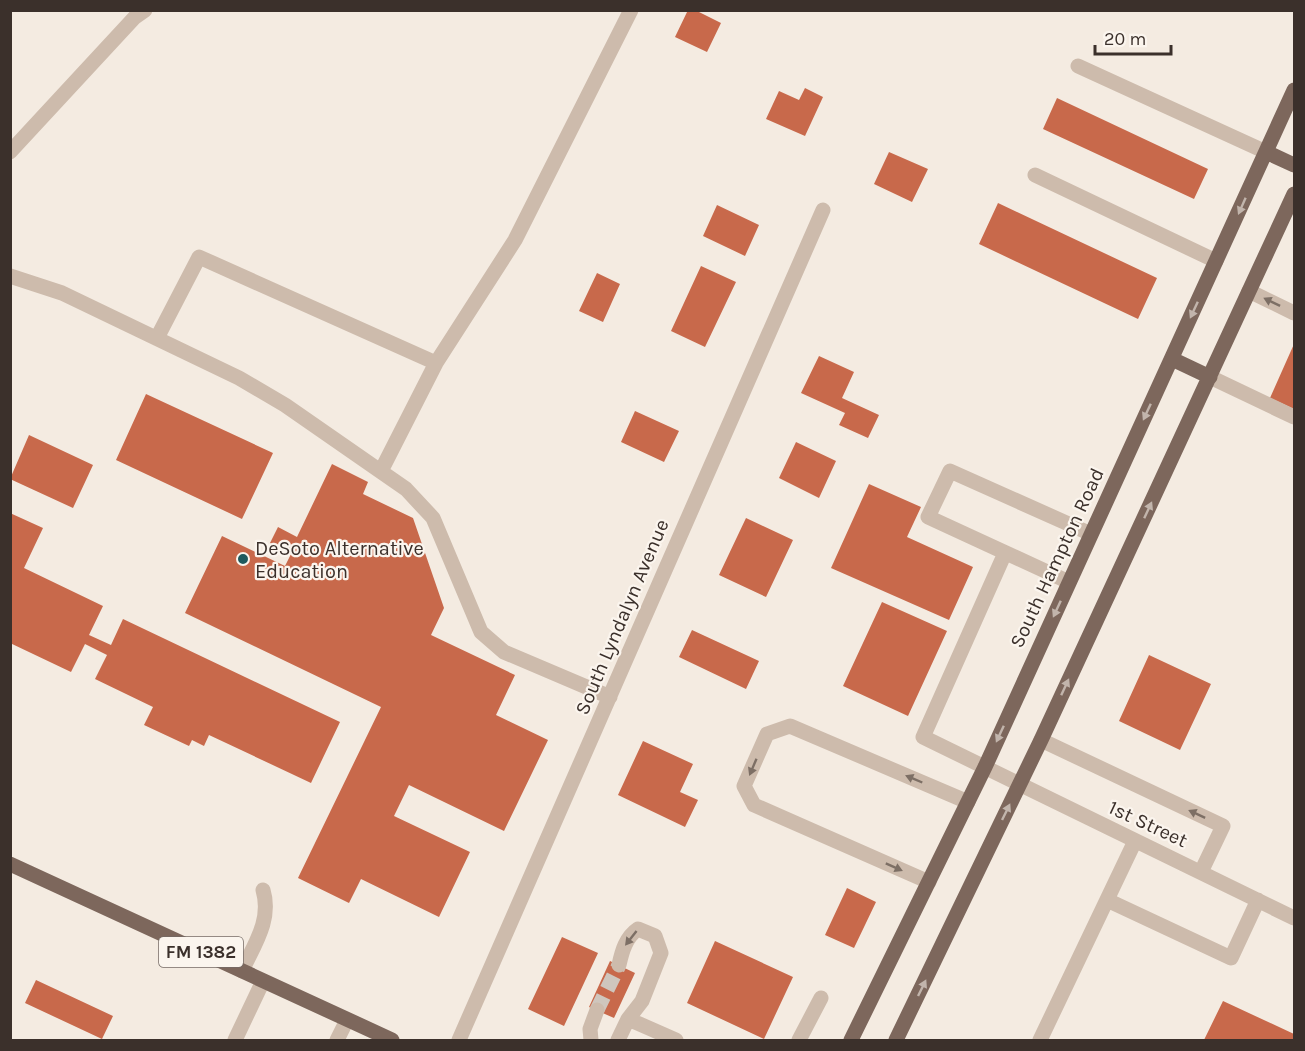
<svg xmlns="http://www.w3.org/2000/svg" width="1305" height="1051" font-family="Karla,sans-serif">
<rect width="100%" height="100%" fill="#f4ebe1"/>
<path fill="#c8694b" d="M688,10H695L721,23L707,52L675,37Z
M805,88L823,97L805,136L766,119L779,91L799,100Z
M1057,98L1208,169L1194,199L1043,129Z
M889,152L928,169L912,202L874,184Z
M998,203L1157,278L1138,319L979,244Z
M717,205L759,225L745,256L703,236Z
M701,266L736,282L705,347L671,331Z
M597,273L620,284L603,322L579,311Z
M1294,344V409L1270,398Z
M819,356L854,372L842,398L879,415L868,438L839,425L845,413L801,393Z
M146,394L273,453L242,519L116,460Z
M635,411L679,431L664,462L621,442Z
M29,435L93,465L73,508L10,479Z
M796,442L836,461L819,498L779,478Z
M332,464L368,482L363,494L413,518L444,608L431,635L515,675L496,715L548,740L504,831L409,785L394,816L470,852L439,917L361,879L349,903L298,878L381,707L185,613L222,536L285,566L291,554L270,543L278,527L297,537Z
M869,484L921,507L907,537L973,567L949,620L831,568Z
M10,513L43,528L24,568L103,606L89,635L111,645L123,619L340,722L311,783L209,735L204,746L192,740L189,746L144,725L153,707L95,679L107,655L85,644L71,672L10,643Z
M746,518L793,540L766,597L719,575Z
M882,602L947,631L908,716L843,686Z
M692,630L759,661L746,689L679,657Z
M1149,655L1211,684L1180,750L1119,721Z
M643,741L693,764L680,792L698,800L685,827L618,795Z
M847,888L876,902L854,948L825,935Z
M562,937L598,953L564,1026L528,1009Z
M715,941L793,977L764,1039L687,1003Z
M610,961L635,973L614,1018L589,1007Z
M36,980L113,1016L102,1039L25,1003Z
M1223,1001L1294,1034V1040H1204Z"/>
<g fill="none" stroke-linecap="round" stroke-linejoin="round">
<path stroke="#cfc6bd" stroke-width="15" stroke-dasharray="15 8" stroke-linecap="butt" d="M597,1010L619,965"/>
<path stroke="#cdbbac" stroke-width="15" d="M1078,66L1266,152
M10,152L135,17L145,10
M1035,175L1216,261
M10,276L62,293L239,378L285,405L406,489L433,518L481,632L504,652L610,697
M1249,291L1294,313
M157,338L199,257L436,363L381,471
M436,363L515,240L631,10
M1210,377L1294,417
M1005,553L923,737L1294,918
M1069,582L928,517L950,471L1091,534
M1041,740L1223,826L1201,872
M929,882L754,805L744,786L767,734L790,726L968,802
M1107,900L1231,958L1258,900
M619,965C622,951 626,937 638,929L655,936L661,953L642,1001L628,1019
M242,971C254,945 272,920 263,890
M235,1040L263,981
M337,1040L347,1020
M459,1040L823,210
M591,1040L590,1029L597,1010
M618,1040L628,1019L676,1040
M799,1040L821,998
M1040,1040L1135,841"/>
<path stroke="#7d675c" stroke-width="15" d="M1266,152L1294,165
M1172,359L1210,377
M10,864L392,1040
M851,1040L985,767L1294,90
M896,1040L1041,740L1294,194"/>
</g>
<defs><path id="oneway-solid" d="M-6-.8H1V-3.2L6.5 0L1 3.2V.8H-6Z" transform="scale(1.5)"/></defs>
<g fill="#c2b5ac">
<use href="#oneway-solid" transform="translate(1242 206) rotate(114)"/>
<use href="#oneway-solid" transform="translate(1194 310) rotate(115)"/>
<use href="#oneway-solid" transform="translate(1147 412) rotate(115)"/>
<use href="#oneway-solid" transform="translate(1148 510) rotate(-65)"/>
<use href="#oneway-solid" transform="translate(1057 609) rotate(115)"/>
<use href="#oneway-solid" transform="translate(1065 687) rotate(-65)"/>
<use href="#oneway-solid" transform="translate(1000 734) rotate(115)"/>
<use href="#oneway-solid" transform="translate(1006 812) rotate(-64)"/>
<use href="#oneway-solid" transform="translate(922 988) rotate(-64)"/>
</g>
<g fill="#7d6f65">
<use href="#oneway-solid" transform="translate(1272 302) rotate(-154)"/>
<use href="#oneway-solid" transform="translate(753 767) rotate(113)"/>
<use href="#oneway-solid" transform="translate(914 779) rotate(-157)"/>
<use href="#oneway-solid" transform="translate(1197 814) rotate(-155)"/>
<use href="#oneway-solid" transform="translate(894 867) rotate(24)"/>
<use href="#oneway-solid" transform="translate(631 938) rotate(128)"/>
</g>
<circle fill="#1f5a5e" stroke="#fbf5ee" stroke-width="2" cx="243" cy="559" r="6"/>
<g text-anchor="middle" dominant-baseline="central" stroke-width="4.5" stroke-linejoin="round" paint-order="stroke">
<rect fill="#fbf5ee" stroke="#756b66" stroke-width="1.5" x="159" y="937" width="84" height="30" rx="4.5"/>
<g font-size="18" font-weight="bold" fill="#3b302b">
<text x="201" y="952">FM 1382</text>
</g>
<g font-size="20" fill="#3b302b" stroke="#fbf5ee" text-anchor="start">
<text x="255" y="548">DeSoto Alternative<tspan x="255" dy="23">Education</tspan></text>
</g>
<g font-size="20" fill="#3b302b" stroke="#fbf5ee">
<text transform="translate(1057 558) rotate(-65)">South Hampton Road</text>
<text transform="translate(622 617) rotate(-67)">South Lyndalyn Avenue</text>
<text transform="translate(1148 824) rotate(25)">1st Street</text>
</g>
</g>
<rect width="1305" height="1051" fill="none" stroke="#3b302b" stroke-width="24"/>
<path d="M1095 45v9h76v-9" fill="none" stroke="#3b302b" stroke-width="3"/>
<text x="1104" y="45" font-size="18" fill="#3b302b" stroke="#fbf5ee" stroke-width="4.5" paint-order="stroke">20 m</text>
</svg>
